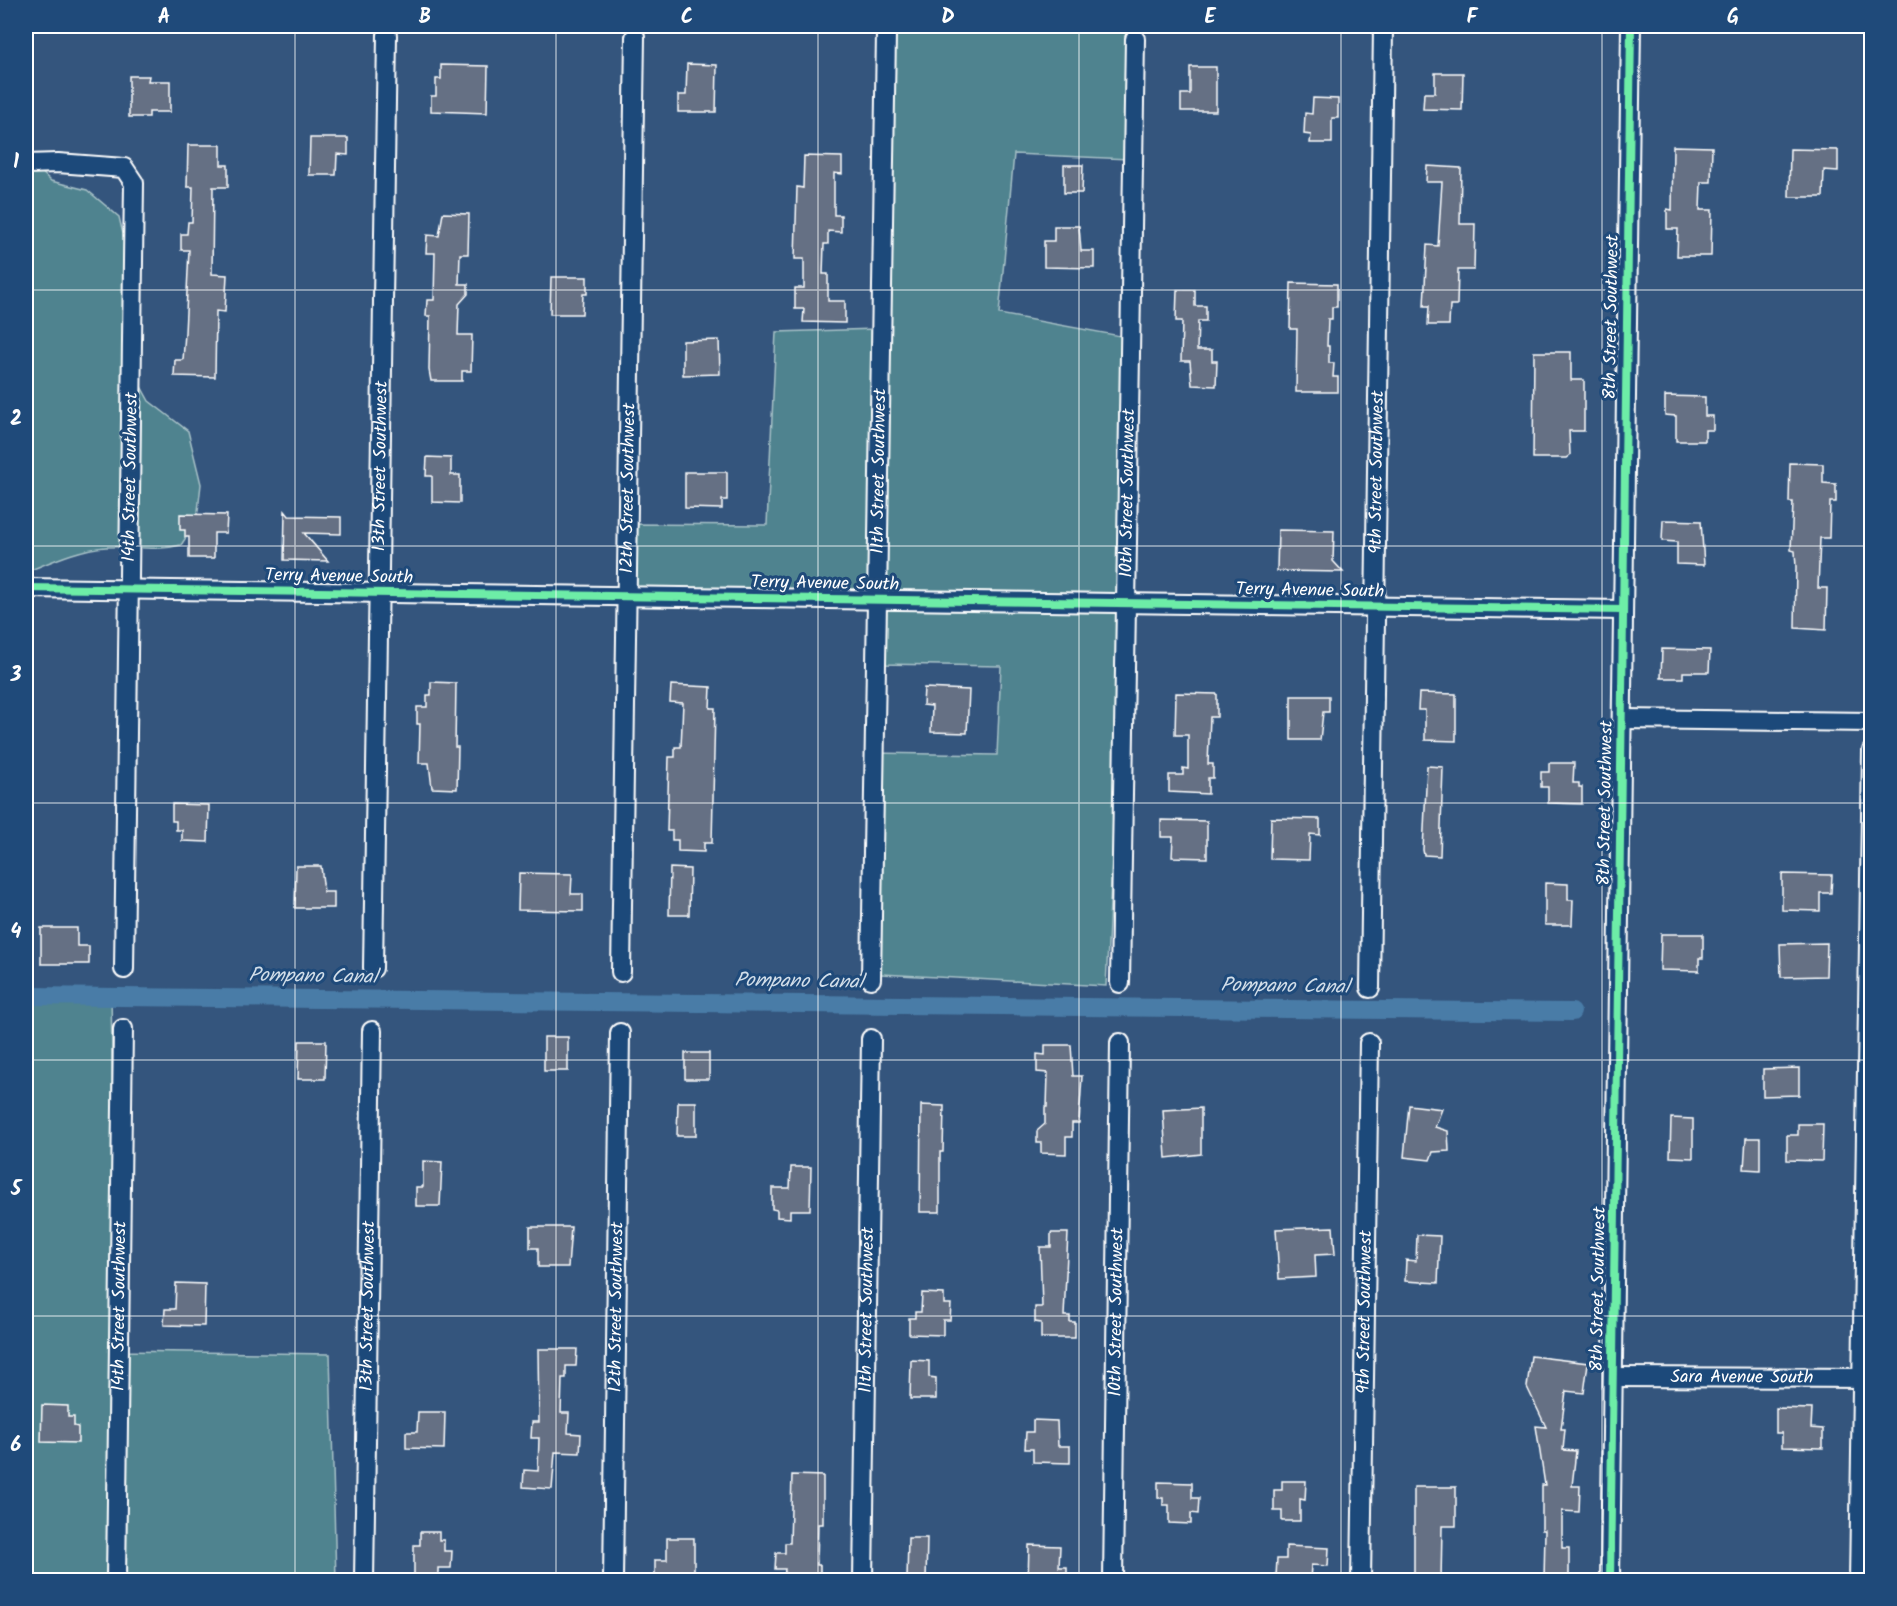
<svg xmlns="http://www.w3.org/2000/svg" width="1897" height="1606" font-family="Kalam,sans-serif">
<rect width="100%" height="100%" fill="#34557d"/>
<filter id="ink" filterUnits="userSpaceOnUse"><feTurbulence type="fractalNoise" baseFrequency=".0167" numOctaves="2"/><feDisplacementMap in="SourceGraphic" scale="12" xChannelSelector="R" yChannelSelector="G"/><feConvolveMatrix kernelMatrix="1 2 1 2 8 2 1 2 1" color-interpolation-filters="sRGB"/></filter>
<g filter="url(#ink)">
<path fill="#4f838f" stroke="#a7c1c7" stroke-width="1.5" d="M886,26H1133L1129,159L1014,154L999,314L1137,339L1106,986L863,973L872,753L997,755L1001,666L880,664L881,599L621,596L629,524L767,525L776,332L877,329Z
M26,143L35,166L51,181L87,190L119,217L130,264L131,368L149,401L188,431L201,484L198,511L191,530L181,545C155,552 132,545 106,547C78,549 51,562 26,572Z
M26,989L111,990L116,1351L330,1354L336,1580H26Z"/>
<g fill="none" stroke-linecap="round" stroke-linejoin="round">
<path stroke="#497ca7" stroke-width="18" d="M26,996L1572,1012"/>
</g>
<path fill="#657084" stroke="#fff" stroke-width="1.5" d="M687,64L717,65L716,112H678V95H686Z
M441,65L488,66L487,113L431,111V96H436V79H441Z
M1190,67H1216V111H1181V94H1190Z
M1435,73H1463L1462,110L1423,109L1424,93H1435Z
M129,76H149L148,81H170V112H149V117H129Z
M1313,98L1338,99V118H1332V143H1310L1311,135L1304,134L1305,113L1312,114Z
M310,138H348V155L337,154L336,175H309Z
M188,145H221V165H228V187H213L212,274L227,275L225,312L216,311L215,377L174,376L175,360H183L185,333L189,250H181V234H187L188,222H192L193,187H187Z
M1673,146L1712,147L1711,182H1701L1700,210H1712L1711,256H1677L1678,229H1667V209L1672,210Z
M1790,149L1838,150V171L1824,170L1823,197H1789Z
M804,156L842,157V174L834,173V215H841V232L828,231V244H824L823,274H828V301H845V323L803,322L804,309H795V288H804V259H795L797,187L803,188Z
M1064,165H1083L1082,193H1064Z
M1427,166L1461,168L1460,224H1475L1474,270H1458L1457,305H1450L1449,325H1428L1429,306H1424L1427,245L1438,246L1442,182H1426Z
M443,213L469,214L468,254H460L459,284H468V294L459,304L458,335H472L471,371H462V381H431L429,370L430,316H426L427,300H434L435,253H426L427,235L439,236Z
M1054,226H1079L1081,251H1094V268L1044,267V241H1054Z
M551,277H587V294H583L582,314H550Z
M1291,283L1337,284V307H1332V319H1328L1327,346H1329V363H1334L1333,377H1338V392H1296L1297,329H1290Z
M1177,290H1195V306H1206V321H1198L1197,350H1212V361H1217L1216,386L1192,385L1190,361H1181L1182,321H1176Z
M719,340L720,374L683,375V341Z
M1534,352H1571V380H1584V431H1569L1570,455L1566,458H1533Z
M1665,396L1705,397V416H1713V430H1705V441H1676V416L1665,415Z
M427,457L451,458V475H460V503L432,502V476H426Z
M1790,463L1823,464V483L1836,484V502H1830L1829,538H1820L1818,588H1827L1826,630L1795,628L1796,567L1795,551L1791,550L1793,502H1789Z
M685,472H727V500H722V509L685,508Z
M285,511L289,516L341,517V534L304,533L328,561L284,560Z
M180,514L227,515L226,533H214V558H189V537H185V530H180Z
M1663,520L1701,521L1704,565L1677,564V542L1662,541Z
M1278,530L1334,531L1333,561L1343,572L1277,571Z
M1662,649L1710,650L1709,672H1683V678H1661Z
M431,682L456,683L455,747H458L457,789L432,788L429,763H419L420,724H417V707H427V695H431Z
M671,685L711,687L710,708H715L712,843H704V852L678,851V840H672V831H667L669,757H675V747H681L683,703L670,702Z
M924,688L969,690L967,733L931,732L932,706L923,705Z
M1176,693L1217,694V717H1210L1208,764H1213V778H1208V794L1169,792V775H1183V768L1188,769V735H1175Z
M1419,693L1456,694V741L1425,740V710H1418Z
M1291,696H1329V712H1323L1320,740H1291Z
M1549,763H1574L1573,783H1579V787H1582V804L1548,803V787H1541V772H1549Z
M1427,766L1443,767L1440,856L1424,855L1423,850Z
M172,804L209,805L208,842L182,841V830H176V821H172Z
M1271,818L1320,819V835L1310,834L1309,860L1270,859Z
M1161,820L1207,821V858L1172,857L1173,837H1161Z
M296,866H321L324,892H334V908H295Z
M670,868L690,869L689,915H669Z
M519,873L572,874L571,894H583V911L518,910Z
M1782,874L1832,875L1831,893H1820V911L1782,910Z
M1545,883L1568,884V900H1573L1572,925H1545Z
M41,928H77V946H89V964H41Z
M1661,934H1703V958H1699V971L1660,970Z
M1827,943L1826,976L1781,977L1780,944Z
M544,1037H568V1071H544Z
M299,1041H326L325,1079H298Z
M1045,1045H1071L1073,1076H1082L1079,1123H1072V1137H1066V1154L1041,1153V1143H1037V1131L1045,1124V1107H1047L1048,1073L1037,1072V1054L1045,1055Z
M685,1053H709V1079H685Z
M1799,1068V1095L1763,1096V1069Z
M678,1102H696V1136H677Z
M921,1105L944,1106L943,1152H940V1212H920Z
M1409,1105L1442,1109L1435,1127L1448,1131L1449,1151L1433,1152L1430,1160L1404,1157Z
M1201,1108V1154L1166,1158L1163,1110Z
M1671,1118L1693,1119V1158L1670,1157Z
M1798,1124H1823L1822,1161L1787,1160V1135H1798Z
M1746,1138H1760V1170L1744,1169Z
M423,1161L442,1162L440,1206H416V1187H423Z
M791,1167H811L810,1210H790V1218L777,1217V1210L772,1209V1188H790Z
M530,1227H571L568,1267H538V1248H530Z
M1333,1227L1335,1254L1315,1255L1316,1277L1279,1279L1276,1229Z
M1051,1233H1068L1064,1316H1070V1322H1075V1338H1041V1323L1035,1322V1307H1042L1040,1247H1051Z
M1417,1235L1440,1236L1438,1283L1405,1281L1406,1260L1416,1261Z
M176,1283L205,1284L204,1326L164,1325L165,1309H175Z
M922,1293L944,1294V1304H951L950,1320H943V1335L909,1334V1318H915V1312H921Z
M538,1349H577L576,1366H566V1378H562L561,1413H569L568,1433L581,1434L580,1453L555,1452L552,1489L523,1487L524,1470L538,1471L539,1438H531L532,1422H539Z
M1531,1356L1588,1363L1584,1393L1566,1391L1561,1429H1565L1563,1450L1576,1451L1572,1486H1580L1579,1512L1562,1511V1548H1569V1581H1544L1545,1530H1542V1485H1545L1536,1426L1546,1427L1527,1387Z
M911,1360L929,1361V1377L936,1378V1399H910Z
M42,1405L68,1406V1417H74V1426L78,1427V1443L41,1442Z
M1776,1408L1812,1409L1811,1428L1823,1429V1448L1782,1447V1433H1776Z
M418,1412H445L444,1449L406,1448V1432H417Z
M1033,1420L1057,1421L1058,1446H1070V1463L1033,1462V1449H1025L1026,1432H1033Z
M792,1475L823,1476V1524H818L817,1565H820V1580H784L785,1569H775L776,1553H785V1543H790Z
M1282,1481H1306L1305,1500L1300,1499V1521H1282V1511H1274V1490H1282Z
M1158,1482L1192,1483V1498H1199L1198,1514L1191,1513V1524L1169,1523V1505H1163V1498H1158Z
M1414,1487H1456V1526H1442L1441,1581H1414Z
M420,1532H439V1540H444V1551H452L451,1568H438V1577L414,1576V1545H420Z
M667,1538H694V1581L655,1578V1560H667Z
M908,1538H927L926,1581H907Z
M1029,1545L1060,1546L1059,1567H1067V1581H1028Z
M1286,1546L1329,1548L1328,1566L1311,1565L1310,1581H1285V1577H1276L1277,1559H1286Z"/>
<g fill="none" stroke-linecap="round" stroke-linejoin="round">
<g stroke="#fff" stroke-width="22">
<g id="street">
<path d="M26,164L58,163L124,168L134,183L124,969"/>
<path d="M26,588L1623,610"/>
<path d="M1622,719L1872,722"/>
<path id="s1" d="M373,968L387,35"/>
<path id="s2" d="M621,972L635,37"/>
<path id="s3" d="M871,979L886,34"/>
<path id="s4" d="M1120,983L1135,39"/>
<path id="s5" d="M1370,988L1383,28"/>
<path id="s6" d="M1613,1377L1872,1378"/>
<path id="s7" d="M116,1580L123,1029"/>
<path id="s8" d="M364,1580L372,1031"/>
<path id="s9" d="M613,1580L620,1033"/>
<path id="s10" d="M863,1580L871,1039"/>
<path id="s11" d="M1113,1580L1120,1043"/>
<path id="s12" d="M1361,1580L1369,1043"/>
<path d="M1610,1580L1631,26"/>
<path d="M1859,1580L1872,751"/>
</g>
</g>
<use href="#street" stroke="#1f4a7a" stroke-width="18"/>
<g stroke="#1f4a7a" stroke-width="11">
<path id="cycleway" d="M26,588L1623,610
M1610,1580L1631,26"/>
</g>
<use href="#cycleway" stroke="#6deda7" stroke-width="8"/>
</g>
</g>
<path fill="none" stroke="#fff" stroke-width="1.5" stroke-opacity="0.55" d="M295,26V1580M556,26V1580M818,26V1580M1079,26V1580M1341,26V1580M1602,26V1580M26,290H1872M26,546H1872M26,803H1872M26,1060H1872M26,1316H1872"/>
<g text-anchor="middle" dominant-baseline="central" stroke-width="6" stroke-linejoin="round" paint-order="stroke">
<g font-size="18" fill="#fff" stroke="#1f4a7a">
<text transform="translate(1612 317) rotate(-89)">8th Street Southwest</text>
<text stroke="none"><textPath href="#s1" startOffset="502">13th Street Southwest</textPath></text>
<text stroke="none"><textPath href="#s3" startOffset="508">11th Street Southwest</textPath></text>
<text stroke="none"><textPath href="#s5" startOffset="516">9th Street Southwest</textPath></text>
<text transform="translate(131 477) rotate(-89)">14th Street Southwest</text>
<text stroke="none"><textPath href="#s2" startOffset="484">12th Street Southwest</textPath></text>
<text stroke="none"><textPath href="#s4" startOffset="490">10th Street Southwest</textPath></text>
<text transform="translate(339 577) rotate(1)">Terry Avenue South</text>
<text transform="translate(825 584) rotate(1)">Terry Avenue South</text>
<text transform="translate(1310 591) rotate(1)">Terry Avenue South</text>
<text transform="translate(1606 803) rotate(-89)">8th Street Southwest</text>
<text transform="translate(1599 1289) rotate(-89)">8th Street Southwest</text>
<text stroke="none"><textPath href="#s7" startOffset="274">14th Street Southwest</textPath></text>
<text stroke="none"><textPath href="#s8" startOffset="274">13th Street Southwest</textPath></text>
<text stroke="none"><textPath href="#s9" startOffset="273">12th Street Southwest</textPath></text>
<text stroke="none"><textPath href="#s10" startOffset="270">11th Street Southwest</textPath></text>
<text stroke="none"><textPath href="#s11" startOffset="268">10th Street Southwest</textPath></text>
<text stroke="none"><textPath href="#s12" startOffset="268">9th Street Southwest</textPath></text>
<text stroke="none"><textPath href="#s6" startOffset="129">Sara Avenue South</textPath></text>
</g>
<g font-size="20" font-style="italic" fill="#d2dee9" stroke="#1f4a7a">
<text transform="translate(313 977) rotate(1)">Pompano Canal</text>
<text transform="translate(799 982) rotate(1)">Pompano Canal</text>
<text transform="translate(1285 987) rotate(1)">Pompano Canal</text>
</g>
</g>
<rect width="1897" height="1606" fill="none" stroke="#1f4a7a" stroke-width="66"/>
<rect x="33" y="33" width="1831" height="1540" fill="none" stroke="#fff" stroke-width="2"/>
<g font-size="20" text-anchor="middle" font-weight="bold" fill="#fff">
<text x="164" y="23">A</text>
<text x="425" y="23">B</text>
<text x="687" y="23">C</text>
<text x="948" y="23">D</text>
<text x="1210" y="23">E</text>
<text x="1472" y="23">F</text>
<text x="1733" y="23">G</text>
<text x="16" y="168">1</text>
<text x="16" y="425">2</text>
<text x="16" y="681">3</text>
<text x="16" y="938">4</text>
<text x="16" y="1195">5</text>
<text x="16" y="1451">6</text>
</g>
</svg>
